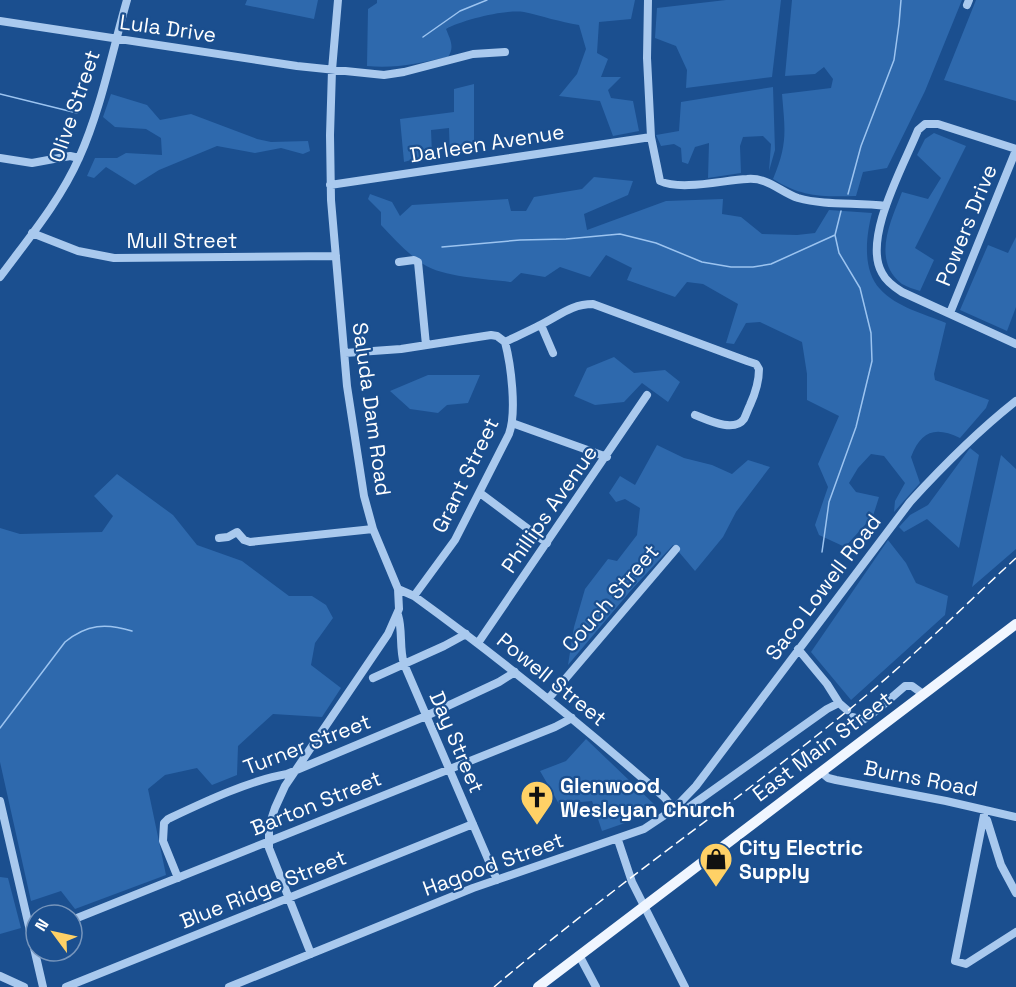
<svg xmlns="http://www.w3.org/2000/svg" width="1016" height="987" font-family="'Space Grotesk',sans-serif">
<rect width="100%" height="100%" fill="#1b4f8f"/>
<path fill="#2e69ad" d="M247,0H318L314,19L245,5Z
M377,0H635L631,19L599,22L597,53L608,59L601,77H621L608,90L611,98L633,101L639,131L613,136L600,101L559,96L577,74L586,49L579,25C560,22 542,16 524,12C506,9 462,20 446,29C450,39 455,47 448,57C420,63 395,69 367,66L368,9L377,3Z
M726,0H781L772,77L686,88L687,70L676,46L655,38L657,8Z
M792,0H962L925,91L887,168L863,172L856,196C823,197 801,197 773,179C788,143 785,131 782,94L831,88L833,79L824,67L815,74L785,76Z
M976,0H1016V101L944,80Z
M474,84V151L450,157L449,128L431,130L432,154L404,162L400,119L454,112V89Z
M773,87L775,150L769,171L771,144L763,136L743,137L740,146L741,173L708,178L709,143L695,147L688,164L682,162L681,148L674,144L661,146L656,135L679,131L681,102Z
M111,94L147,105L160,120L191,114L257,139L271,142L308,141L310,151L303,154L281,148L255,153L217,146L159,170L135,185L106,167L94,178L87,176L95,158H117L126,153L162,155L161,138L146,129L115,127L103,117Z
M934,133L966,146L915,248L934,260L920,291C914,289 907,287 902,284C871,260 891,221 902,192L928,199L941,178L917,155L925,139Z
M594,177L633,181L628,195L584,214L587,230L666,201L723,199L722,214L741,217L762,234L797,235L815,233L829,210L872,213C866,236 862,270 880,289C896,307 925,314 946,323L934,374L935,380L989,400L986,408L960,438C935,426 921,431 911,457L920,483L894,512L895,501L905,483L884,456L871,454L858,468L849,483L856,492L879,497L873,516L845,547L819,535L815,525L828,487L818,464L839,416L807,400V374L802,342L760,322L746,323L734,344L726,343L738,304L703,284L687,282L675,297L627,280L632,268L606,255L590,277L560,267L545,277L521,273L511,282C487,279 442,277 423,264C407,253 394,239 381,225V212L368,199L370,194L392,202L400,216L412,205L508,199L511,211H526L534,197L582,189Z
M1016,237V307L1007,331L960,310L988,245L1008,253Z
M614,357L634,373L665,370L680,382L668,402L642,383L624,402L595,405L574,396L587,368Z
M428,375H480L468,403L447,405L438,413L410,409L390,391Z
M657,445L684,458L712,465L732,474L748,460L770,467L736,512L723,537L695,571L673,545L633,588L568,665L574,627L585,589L608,559L617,561L637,535L640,508L625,499L616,502L609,493L620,476L635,485Z
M970,448L979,455L959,548L927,519L904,532L899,527L910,515L928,505Z
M1001,455L1016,469V549L972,587Z
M117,474L173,515L197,545L242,561L289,596H312L326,605L333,618L315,643L311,665L341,688L322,717L273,714L238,746L237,775L212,785L197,768L165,775L148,789L166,875L75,909L61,891L31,901L0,762V528L20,534L102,532L113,516L94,496Z
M888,540L906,563L916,583L948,596L945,615L851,700L811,652Z
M586,739L656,806L625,823L602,831L592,801L559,804L540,771L566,761Z
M0,877L8,878L21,928L0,934Z"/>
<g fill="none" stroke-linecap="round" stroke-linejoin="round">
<path stroke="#9cc4f0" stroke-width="1.5" d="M423,37L460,11L487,0
M0,94L77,113
M848,194L861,146L894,60L899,24L901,0
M442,247L520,240L566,239L620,234L656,243L702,262L731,267H753L771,264L835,235
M822,552L829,502L856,427L872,361L871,333L860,288L839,253L835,235L841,211
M0,728L65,642C87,624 106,623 132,631"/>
<path stroke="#a9c9ee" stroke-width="8" d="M648,0L647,58L651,137L660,181C681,191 724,180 747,179C768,177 780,192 798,198C826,206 858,202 886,206
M967,5L969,0
M0,21L297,66L384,75L404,72L473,54L505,52
M1016,149L938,124H925L918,130C904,165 862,239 882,273C886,281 894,287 902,292L1016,344
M0,158L32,163L70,156L79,158
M330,185L651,137
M32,233L78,251L114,258L336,256
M399,262L414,260L418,262L426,345
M0,277C28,239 60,201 79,158C101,109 112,52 127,0
M950,313L1016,150
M541,325L553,353
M505,342C517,336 529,331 540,325C559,316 571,304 593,304L747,361L756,364L759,369C759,382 755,394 750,405C748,409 746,415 744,419C734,433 708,420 695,415
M345,353L401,349L491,335L497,336L505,342C511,365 517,412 509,434L455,540L414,596
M512,423L607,457
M480,493L547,543
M219,538L228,537L237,532L244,540L250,542L373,529
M398,589L414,596C501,659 583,726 664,797L674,809
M398,615C403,631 399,648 404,664L497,880
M478,643L647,395
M798,649L827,684L839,703
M373,678L444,646L466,634
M549,698L676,549
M853,717L863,720L876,711L905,686H912L923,694
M821,772L828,778L836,780L946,801L1016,817
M0,801L43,987
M674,809L685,810L827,709L839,703L847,710
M985,810L955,961L966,964L1016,932
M987,820L1001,865L1016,893
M618,840L632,882L685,987
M178,878L163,841L164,823L168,819C202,803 250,780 287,774L426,716L499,682L515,672
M72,920L555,727L572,718
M311,954L269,848V826L275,808L285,786L388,634L399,609L398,589L373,529L364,496L347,386L331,200L330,135L332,70L338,0
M579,955L596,987
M0,976L24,987
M66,987L473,824
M229,987L473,888L644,829L674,809L696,786L910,502C943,466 978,431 1016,401"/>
<path stroke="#f0f6ff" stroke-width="10" d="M538,987L1016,624"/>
<path stroke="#fff" stroke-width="1.5" stroke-dasharray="10 4.5" stroke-linecap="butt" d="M494,987C613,886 742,798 862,699C915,655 965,605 1016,558"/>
</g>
<defs>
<g id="church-pin" transform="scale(1.725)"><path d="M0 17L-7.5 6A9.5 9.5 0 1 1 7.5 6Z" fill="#ffd166" stroke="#1b4f8f"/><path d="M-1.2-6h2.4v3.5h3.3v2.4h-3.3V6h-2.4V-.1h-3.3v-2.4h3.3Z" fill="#111"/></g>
<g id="shop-pin" transform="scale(1.725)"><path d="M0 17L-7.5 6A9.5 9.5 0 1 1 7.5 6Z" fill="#ffd166" stroke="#1b4f8f"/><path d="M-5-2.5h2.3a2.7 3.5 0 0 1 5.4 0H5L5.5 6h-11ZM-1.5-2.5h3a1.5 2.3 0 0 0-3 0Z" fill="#111"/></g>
</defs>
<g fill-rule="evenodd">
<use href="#church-pin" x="537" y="797"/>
<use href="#shop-pin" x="716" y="859"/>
</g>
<g text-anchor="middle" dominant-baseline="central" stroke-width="4.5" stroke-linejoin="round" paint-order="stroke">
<g font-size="21" fill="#fff" stroke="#1b4f8f">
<text transform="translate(168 28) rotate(8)">Lula Drive</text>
<text transform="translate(74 106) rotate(-71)">Olive Street</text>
<text transform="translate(487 143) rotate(-9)">Darleen Avenue</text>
<text transform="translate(966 225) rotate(-68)">Powers Drive</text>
<text x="182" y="240">Mull Street</text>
<text transform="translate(372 409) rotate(82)">Saluda Dam Road</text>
<text transform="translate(465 475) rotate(-64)">Grant Street</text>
<text transform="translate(549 509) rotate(-55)">Phillips Avenue</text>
<text transform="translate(823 587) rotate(-53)">Saco Lowell Road</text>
<text transform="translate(610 598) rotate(-49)">Couch Street</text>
<text transform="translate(552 679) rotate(39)">Powell Street</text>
<text transform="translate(457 742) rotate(67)">Day Street</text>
<text transform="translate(307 744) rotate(-21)">Turner Street</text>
<text transform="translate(822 746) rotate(-37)">East Main Street</text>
<text transform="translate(921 778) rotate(11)">Burns Road</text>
<text transform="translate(316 803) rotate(-22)">Barton Street</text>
<text transform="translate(493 864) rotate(-20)">Hagood Street</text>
<text transform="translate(263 889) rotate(-22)">Blue Ridge Street</text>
</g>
<g font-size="21" font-weight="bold" fill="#fff" stroke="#1b4f8f" text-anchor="start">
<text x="560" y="785">Glenwood<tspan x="560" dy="24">Wesleyan Church</tspan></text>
<text x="739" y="847">City Electric<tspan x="739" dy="24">Supply</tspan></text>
</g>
</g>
<g transform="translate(54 933) rotate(303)"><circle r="28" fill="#1b4f8f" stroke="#7695bc" stroke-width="1.5"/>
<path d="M0-4.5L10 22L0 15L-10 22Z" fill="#ffd166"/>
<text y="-9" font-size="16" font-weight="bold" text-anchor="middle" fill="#ffffff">N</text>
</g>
</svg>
